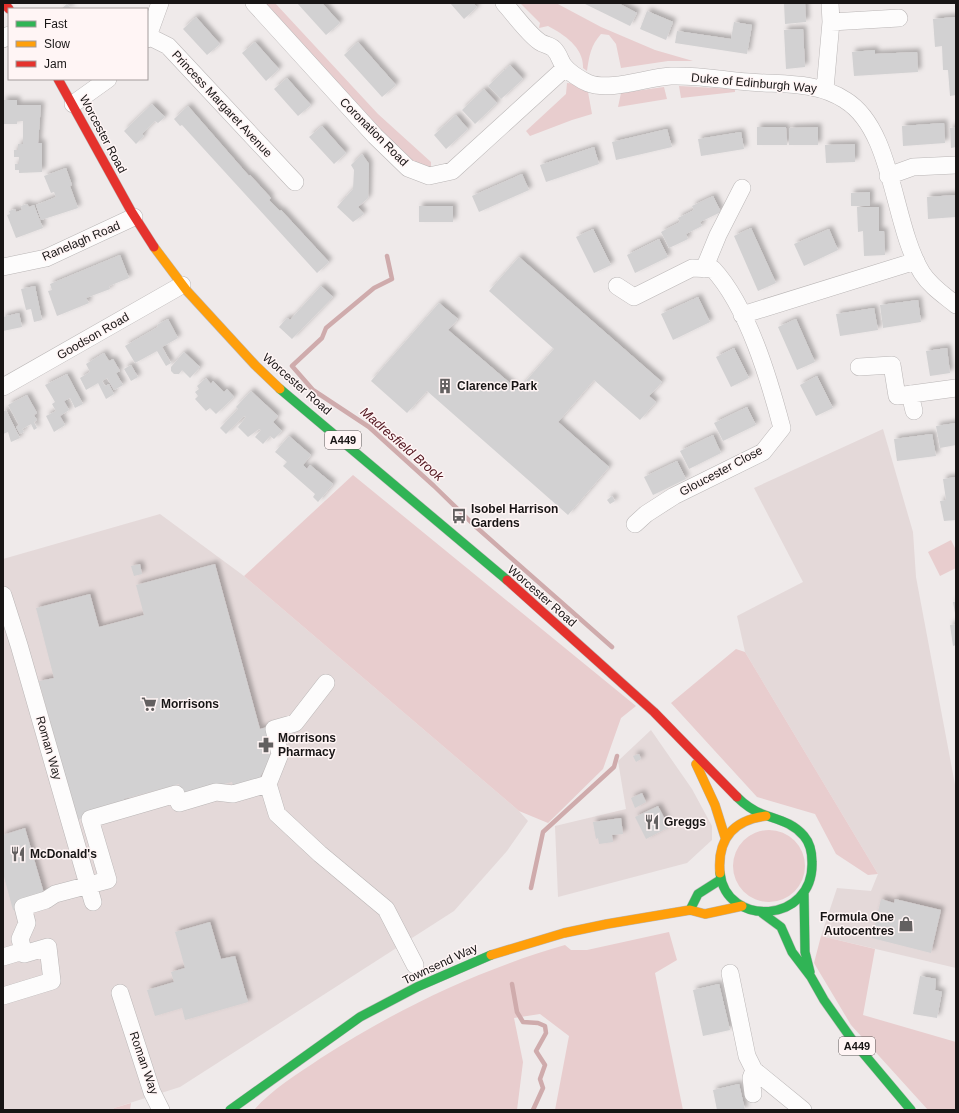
<svg xmlns="http://www.w3.org/2000/svg" width="959" height="1113" font-family="Arial,sans-serif">
<defs>
<filter id="shadow"><feDropShadow dx="3.5" dy="-3.5" stdDeviation="2" flood-color="#0004"/></filter>
</defs>
<rect width="100%" height="100%" fill="#efeaea"/>
<path fill="#e4d9d9" d="M883,429L913,532L916,577L956,790V968L821,936L837,888L871,891L878,874L745,652L737,616L803,582L754,488Z
M160,514L244,576L519,811L528,821L507,851L454,911L180,1087L114,1108V1110H3V559Z
M651,730L692,789L712,826V840L687,863L558,897L555,826L626,809L618,761Z"/>
<path fill="#e8cdce" d="M262,3H275L378,114L431,162V170L408,162Z
M520,3H556L601,27L655,50L693,61H668L621,68L616,44L609,35L601,34C591,45 589,56 587,71L583,68C584,48 565,35 548,26L539,28L540,23Z
M567,83C575,83 580,89 588,92L592,114L572,120L530,136L526,131L566,94Z
M679,86L735,89V92L681,98Z
M664,87L667,99L618,107L621,93Z
M353,475L636,706L621,718L603,769L548,823L519,811L244,576Z
M951,540L956,550V568L940,576L928,552Z
M736,649L745,652L878,874L868,875L836,854L815,814L757,797L671,703Z
M733 866a36 36 0 1 1 72 0a36 36 0 1 1-72 0Z
M669,932L677,960L655,973L683,1110H555L569,1036L540,1014L514,1018L523,1062L517,1110H254C272,1089 299,1073 321,1058C397,1009 478,970 565,945L571,950H587Z
M821,936L875,949L863,1015L956,1042V1110H928L851,1025L814,963Z
M131,1103L130,1110H114V1108Z"/>
<g fill="none" stroke-linecap="round" stroke-linejoin="round">
<path stroke="#cfabac" stroke-width="4.5" d="M387,256L392,279L374,288L326,328L322,338L292,366L313,390L369,427L434,486L475,526L612,647
M531,888L543,832L614,767L617,756
M512,984L517,1012L523,1022L538,1023L545,1026L546,1033L536,1051L545,1065L540,1079L543,1088L533,1110"/>
</g>
<path fill="#d2d1d2" filter="url(#shadow)" d="M297,3H322L340,23L326,35Z
M450,3H473L477,7L464,19Z
M583,3H618L637,13L630,26Z
M784,3H805L806,22L785,24Z
M67,4L72,9H61Z
M647,11L673,22L666,40L640,29Z
M196,17L220,44L207,55L183,29Z
M955,17L956,95L950,96L948,70H943L942,46L935,47L933,19Z
M734,22L752,25L747,54L675,43L677,31L731,39Z
M803,29L805,67L786,69L784,30Z
M255,42L279,69L266,81L242,53Z
M358,42L396,85L382,97L344,55Z
M875,50V54L917,52L918,72L854,76L852,52Z
M510,65L523,79L501,99L488,86Z
M287,78L311,105L298,116L274,89Z
M484,89L497,103L475,124L462,110Z
M3,100H17V105H41L38,143H42V172L19,173V170H15V164H19V157H14V150H18V144H23V121H17V124H3Z
M152,104L165,117L158,123L155,121L142,134L144,136L136,144L124,131Z
M188,106L249,176L250,175L271,198L269,200L280,211L281,210L329,262L317,273L182,125L180,126L174,119Z
M456,115L468,129L446,149L434,135Z
M944,123L945,143L903,146L902,126Z
M322,126L346,153L334,164L309,137Z
M757,127H786L787,145H757Z
M818,127V145H789V128Z
M956,127V147L951,148L950,128Z
M667,129L672,147L616,160L612,142Z
M741,132L744,149L701,156L698,139Z
M855,144V162L826,163L825,145Z
M594,147L599,164L546,182L540,165Z
M362,154L369,164L368,198L358,207L364,214L353,222L337,207L353,189L354,170L351,165Z
M66,168L72,185L70,186L78,208L41,220L36,205L56,197L54,192L51,193L44,176Z
M522,174L529,190L479,212L472,196Z
M870,192V206H851V193Z
M956,195V217L928,219L927,197Z
M713,196L721,212L700,222L702,226L686,234L688,239L669,248L661,232L680,222L678,218L694,210L692,206Z
M27,204L29,207L34,205L43,228L16,238L7,215L10,214L9,211L15,209L16,212L22,210L21,206Z
M419,206H453V222H419Z
M857,207H879V231H884L885,255L864,256L863,231L858,232Z
M751,228L776,283L758,291L734,236Z
M593,229L611,265L594,273L576,237Z
M829,229L838,250L804,266L794,244Z
M659,239L668,257L635,273L627,255Z
M120,255L129,278L109,286L110,289L86,298L89,303L57,316L48,291L52,290L50,284Z
M519,257L662,382L649,396L656,402L640,420L594,380L558,422L609,467L568,515L427,391L407,413L371,381L439,303L458,319L448,330L518,390L554,349L489,291Z
M35,286L42,320L34,322L31,309L26,310L21,289Z
M321,286L333,297L292,339L279,327L287,318L290,320Z
M698,297L710,322L673,340L661,314Z
M918,300L921,322L883,328L880,305Z
M874,308L878,330L840,336L836,314Z
M19,313L22,327L3,331V317Z
M168,319L178,338L162,347L171,363L166,366L157,351L135,363L125,346L158,327L157,325Z
M796,319L815,362L797,370L778,327Z
M734,348L749,378L731,387L716,357Z
M947,348L950,373L930,376L926,351Z
M184,352L200,367L190,378L182,370L179,374H174L171,371V367Z
M104,353L109,361L113,359L120,371L116,373L123,385L114,390L107,378L102,381L105,386L109,384L114,394L106,399L98,383L86,390L80,378L90,372L86,364Z
M131,365L138,377L131,381L124,369Z
M67,374L83,404L75,408L70,398L64,401L69,410L60,416L65,425L54,432L46,416L56,411L52,404L55,402L45,385Z
M817,376L833,408L816,416L800,385Z
M206,378L211,384L213,381L224,392L227,389L234,397L216,414L210,408L206,411L195,399L198,396L195,392L199,389L197,386Z
M251,391L278,416L273,422L282,431L274,439L270,436L263,444L255,437L261,430L259,429L248,437L238,427L246,417L244,416L226,434L220,428L238,409L236,407Z
M27,395L37,413L34,415L37,420L34,422L37,428L34,430L31,424L22,429L24,432L20,434L16,427L19,425L8,405Z
M747,407L756,425L723,441L714,423Z
M6,410L20,438L11,442L8,432L3,434V412Z
M956,423V445L940,448L936,426Z
M932,434L936,456L897,461L894,439Z
M713,435L721,453L689,469L680,451Z
M289,436L311,455L303,465L307,469L310,465L333,484L318,502L313,497L315,494L283,466L287,462L275,452Z
M677,461L686,479L653,495L644,477Z
M956,477V520L944,521L940,501L946,500L943,479Z
M612,496L615,501L610,504L607,500Z
M140,564L142,574L134,576L131,566Z
M215,564L260,729L271,726L272,756L260,777L261,782L234,790L232,782L181,795L179,784L124,799L126,807L77,820L39,681L54,678L36,608L90,594L99,627L144,615L136,585Z
M953,602H956V613H955Z
M956,624V645L953,646L950,625Z
M639,754L641,759L636,762L633,756Z
M642,793L646,802L635,808L631,798Z
M658,806L669,827L646,839L635,817Z
M621,818L623,834L612,835L613,842L599,844L598,838L596,839L593,822Z
M25,828L46,900L13,910L3,873V835Z
M881,899L894,903L895,899L941,910L931,953L872,938Z
M210,922L221,959L235,956L248,1002L185,1020L182,1008L155,1016L147,990L174,982L171,972L185,968L175,932Z
M920,976L936,979L935,990L942,992L937,1018L913,1014Z
M719,984L730,1030L703,1036L693,990Z
M739,1084L745,1110H717L713,1090Z"/>
<g fill="none" stroke-linecap="round" stroke-linejoin="round">
<g stroke="#bab6b6" stroke-width="18">
<path id="street" d="M254,3L375,136L408,168L429,176L452,171L565,68
M504,3C514,14 528,34 540,42C544,45 550,45 554,49C560,55 560,62 565,67C570,73 581,80 588,83C610,92 648,77 671,76C698,75 723,80 749,82C782,85 816,81 845,100C894,130 892,224 922,273C931,287 944,295 956,305
M831,22L899,18
M148,36L168,46L295,182
M3,39L9,35
M147,39L160,3
M825,89L831,22L830,3
M73,104L108,79
M888,176L913,167L956,165
M3,267L46,258L134,217
M704,269L718,235L742,188
M617,286L634,297L692,268L713,269C748,307 769,379 782,428L763,452L674,496L646,514L635,524
M742,315L916,261
M859,367L892,365L897,396L956,388
M3,387L182,285
M910,394L914,411
M3,595L19,645L93,902
M326,683L295,723L274,729L280,754L268,784L277,814L320,854L386,909L415,965
M3,957L23,951
M730,973L747,1056L754,1070L803,1110
M120,993L152,1092L161,1110
M3,996L52,981L48,947L24,954L20,939L27,923L23,907L46,900L55,894L108,880L90,819L176,794L179,803L216,792L233,794L268,784
M753,1094L751,1078L754,1070"/>
</g>
<g stroke="#bab6b6" stroke-width="10">
<path id="fast" d="M280,389L507,580
M720,873C726,928 814,924 812,862C812,853 810,843 804,836C792,822 778,820 762,814C752,810 744,804 737,797
M804,893L805,952L810,972
M690,910L698,894L720,880
M762,913L781,927L792,952L811,977L824,1000L853,1041L911,1110
M230,1110L360,1017L417,987L491,955"/>
</g>
<g stroke="#bab6b6" stroke-width="10">
<path id="slow" d="M154,247L187,291L255,365L280,389
M696,764L715,805L725,837
M720,873C717,839 733,820 766,816
M491,955L564,933L607,924L690,910L705,914L742,906"/>
</g>
<g stroke="#bab6b6" stroke-width="10">
<path id="jam" d="M4,3L9,9
M58,79L131,211L154,247
M507,580L654,712L737,797"/>
</g>
<use href="#street" stroke="#fdfcfc" stroke-width="17"/>
<use href="#fast" stroke="#30b455" stroke-width="9"/>
<use href="#slow" stroke="#ff9f0a" stroke-width="9"/>
<use href="#jam" stroke="#e5322d" stroke-width="9"/>
</g>
<defs>
<g id="building-bare" transform="scale(1.2)"><path d="M-4-6H4V6H1V3H-1V6H-4ZM-2.5-4.3h1.7v1.8h-1.7ZM.8-4.3h1.7v1.8H.8ZM-2.5-1h1.7V.8h-1.7ZM.8-1h1.7V.8H.8Z" fill="#636060" stroke="#fff5f5" stroke-width="2.5" paint-order="stroke"/></g>
<g id="bus-bare" transform="scale(1.2)"><path d="M-5-6H5V4H4V6H2V4H-2V6H-4V4H-5ZM-3.5-4V0h7V-4ZM-3.5 1.2v1.5H-2V1.2ZM2 1.2v1.5H3.5V1.2Z" fill="#636060" stroke="#fff5f5" stroke-width="2.5" paint-order="stroke"/></g>
<g id="supermarket-bare" transform="scale(1.2)"><path d="M-6-5.5h2.5l.6 2H6L4.5 2H-2.5L-4.4-4H-6ZM-1.5 3.2a1.3 1.3 0 1 0 .1 0ZM3 3.2a1.3 1.3 0 1 0 .1 0Z" fill="#636060" stroke="#fff5f5" stroke-width="2.5" paint-order="stroke"/></g>
<g id="pharmacy-bare" transform="scale(1.2)"><path d="M-2-6h4v4h4v4h-4v4h-4v-4h-4v-4h4Z" fill="#636060" stroke="#fff5f5" stroke-width="2.5" paint-order="stroke"/></g>
<g id="restaurant-bare" transform="scale(1.2)"><path d="M-5-6h1v4h1v-4h1v4h1v-4h1v5L-1.5 .5V6h-2V.5L-5-1ZM5-6V6H3V1.5H1.5Q1.5-4 5-6Z" fill="#636060" stroke="#fff5f5" stroke-width="2.5" paint-order="stroke"/></g>
<g id="shop-bare" transform="scale(1.2)"><path d="M-5-2.5h2.3a2.7 3.5 0 0 1 5.4 0H5L5.5 6h-11ZM-1.5-2.5h3a1.5 2.3 0 0 0-3 0Z" fill="#636060" stroke="#fff5f5" stroke-width="2.5" paint-order="stroke"/></g>
</defs>
<g fill-rule="evenodd">
<use href="#building-bare" x="445" y="386"/>
<use href="#bus-bare" x="459" y="516"/>
<use href="#supermarket-bare" x="149" y="704"/>
<use href="#pharmacy-bare" x="266" y="745"/>
<use href="#restaurant-bare" x="652" y="822"/>
<use href="#restaurant-bare" x="18" y="854"/>
<use href="#shop-bare" x="906" y="924"/>
</g>
<g text-anchor="middle" dominant-baseline="central" stroke-width="3" stroke-linejoin="round" paint-order="stroke">
<g fill="#fff5f5" stroke="#5d5858" stroke-width="1">
<rect x="325" y="431" width="36" height="18" rx="3"/>
<rect x="839" y="1037" width="36" height="18" rx="3"/>
</g>
<g font-size="11" font-weight="bold" fill="#181515">
<text x="343" y="440">A449</text>
<text x="857" y="1046">A449</text>
</g>
<g font-size="12" fill="#181515" stroke="#fff5f5">
<text transform="translate(754 83) rotate(5)">Duke of Edinburgh Way</text>
<text transform="translate(222 104) rotate(47)">Princess Margaret Avenue</text>
<text transform="translate(374 132) rotate(45)">Coronation Road</text>
<text transform="translate(103 134) rotate(62)">Worcester Road</text>
<text transform="translate(81 241) rotate(-23)">Ranelagh Road</text>
<text transform="translate(93 336) rotate(-30)">Goodson Road</text>
<text transform="translate(297 384) rotate(41)">Worcester Road</text>
<text transform="translate(721 471) rotate(-28)">Gloucester Close</text>
<text transform="translate(542 596) rotate(41)">Worcester Road</text>
<text transform="translate(49 748) rotate(74)">Roman Way</text>
<text transform="translate(440 964) rotate(-25)">Townsend Way</text>
<text transform="translate(144 1063) rotate(71)">Roman Way</text>
</g>
<g font-size="12" font-weight="bold" fill="#181515" stroke="#fff5f5" text-anchor="start">
<text x="457" y="386">Clarence Park</text>
<text x="471" y="509">Isobel Harrison<tspan x="471" dy="14">Gardens</tspan></text>
<text x="161" y="704">Morrisons</text>
<text x="278" y="738">Morrisons<tspan x="278" dy="14">Pharmacy</tspan></text>
<text x="664" y="822">Greggs</text>
<text x="30" y="854">McDonald's</text>
<text x="894" y="917" text-anchor="end">Formula One<tspan x="894" dy="14">Autocentres</tspan></text>
</g>
<g font-size="13" font-style="italic" fill="#52151e" stroke="#fff5f5">
<text transform="translate(402 444) rotate(41)">Madresfield Brook</text>
</g>
</g>
<rect width="959" height="1113" fill="none" stroke="#181515" stroke-width="8"/>
<rect x="8" y="8" width="140" height="72" fill="#fff5f5" stroke="#a39b9b"/>
<rect x="16" y="21" width="20" height="6" fill="#30b455" stroke="#a39b9b"/>
<text x="44" y="28" font-size="12" fill="#181515">Fast</text>
<rect x="16" y="41" width="20" height="6" fill="#ff9f0a" stroke="#a39b9b"/>
<text x="44" y="48" font-size="12" fill="#181515">Slow</text>
<rect x="16" y="61" width="20" height="6" fill="#e5322d" stroke="#a39b9b"/>
<text x="44" y="68" font-size="12" fill="#181515">Jam</text>
</svg>
